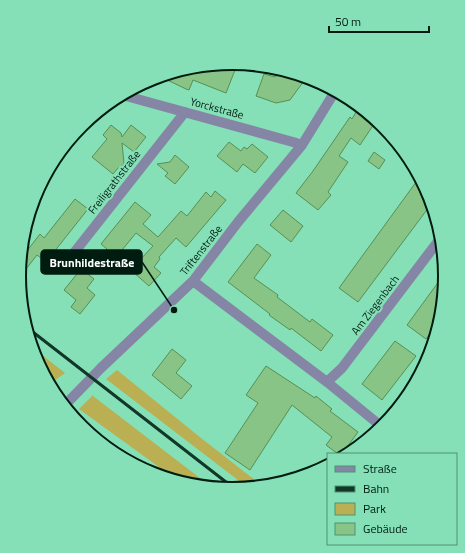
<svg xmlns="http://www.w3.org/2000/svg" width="465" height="553" font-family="'Titillium Web',sans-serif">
<rect width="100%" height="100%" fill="#85e0b7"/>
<path fill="#bab053" d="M33,348L65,373L54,381L46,374L35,358Z
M117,370L201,438L251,477L261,484L247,487L106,379Z
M93,395V396L209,485L174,478L79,409Z"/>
<path fill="#88c486" stroke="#569055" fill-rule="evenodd" d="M222,65L235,70L226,93L193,80L189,90L186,89L161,77Z
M278,72L306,78L290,100L276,103L256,96L264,74L275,77Z
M356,112L374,124L360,145L351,138L339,156L348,162L328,192L331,195L318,210L296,193L313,171L350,117L352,119Z
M111,125L121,133L122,137L131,125L146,137L134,152L122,143L124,163L121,167L118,168L113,174L92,157L107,139L103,135Z
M229,142L241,151L244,147L247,149L252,144L268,157L255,173L243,164L237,172L217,156Z
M374,152L385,160L379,169L368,161Z
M175,155L189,167L175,184L165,176L168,173L157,164L170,162Z
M419,178L430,195L432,203L358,302L339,288Z
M215,191L226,200L186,247L176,238L159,257L160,259L154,267L161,273L149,286L124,264L123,266L105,251L107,249L101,244L135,202L151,215L143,224L158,237L181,211L187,216L206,192L211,197ZM136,233L153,246L138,262L122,250Z
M75,199L88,209L46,262L37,255L19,278L23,256L40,234L44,238Z
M283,210L303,226L291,242L270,225Z
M257,244L271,255L254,278L278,295L277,297L310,322L312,319L333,335L321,351L291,328L290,330L269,315L270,314L228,282Z
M81,269L94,279L87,288L95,295L80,314L71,307L76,300L64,290Z
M445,273L446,277L436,326L426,339L407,325Z
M395,341L416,356L382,400L362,384Z
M172,349L186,360L176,373L192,386L181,399L152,375Z
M266,366L315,398L316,396L332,409L330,411L358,432L342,454H338L326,445L332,437L292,405L250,470L225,453L258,403L246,395Z"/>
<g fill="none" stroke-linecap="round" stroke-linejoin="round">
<path stroke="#8586a6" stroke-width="10" d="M126,96L293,142L302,145
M62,268L185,112
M193,281L327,382L376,422
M327,382L342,368L439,240
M66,404L101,368L193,281L238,222L302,145L334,93"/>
<path stroke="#123627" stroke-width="3" d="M29,329L235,489"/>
</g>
<g text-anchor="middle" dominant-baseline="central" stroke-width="4" stroke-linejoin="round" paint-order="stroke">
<g font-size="11" fill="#001c11" stroke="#85e0b7">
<text transform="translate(217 108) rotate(15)">Yorckstraße</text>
<text transform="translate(114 182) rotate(-52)">Freiligrathstraße</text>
<text transform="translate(201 250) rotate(-52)">Triftenstraße</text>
<text transform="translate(375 305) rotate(-53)">Am Ziegenbach</text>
</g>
</g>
<path d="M0 0H465V553H0ZM26 276a206 206 0 1 1 412 0a206 206 0 1 1-412 0Z" fill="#85e0b7" fill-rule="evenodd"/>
<path fill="none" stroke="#001c11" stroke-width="2" d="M26 276a206 206 0 1 1 412 0a206 206 0 1 1-412 0Z"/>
<path fill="none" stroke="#001c11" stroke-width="1.5" d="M174 310L142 262"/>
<circle fill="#001c11" stroke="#85e0b7" stroke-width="1.5" cx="174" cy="310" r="4"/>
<rect fill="#001c11" stroke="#001c11" stroke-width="1.5" x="41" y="250" width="101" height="24" rx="4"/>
<g font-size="12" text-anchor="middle" font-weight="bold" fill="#fff">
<text x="92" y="267">Brunhildestraße</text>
</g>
<rect x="327" y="453" width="130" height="92" fill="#85e0b7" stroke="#509275"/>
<rect x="335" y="466" width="20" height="6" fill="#8586a6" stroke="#509275"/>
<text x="363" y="473" font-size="12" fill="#001c11">Straße</text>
<rect x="335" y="486" width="20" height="6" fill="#123627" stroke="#509275"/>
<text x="363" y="493" font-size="12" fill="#001c11">Bahn</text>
<rect x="335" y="503" width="20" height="12" fill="#bab053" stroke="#509275"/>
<text x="363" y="513" font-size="12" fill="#001c11">Park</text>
<rect x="335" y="523" width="20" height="12" fill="#88c486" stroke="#509275"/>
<text x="363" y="533" font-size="12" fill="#001c11">Gebäude</text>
<path d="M329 26v6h100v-6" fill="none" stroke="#001c11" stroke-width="2"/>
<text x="335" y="26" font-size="12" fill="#001c11" stroke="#85e0b7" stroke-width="3" paint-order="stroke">50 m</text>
</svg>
